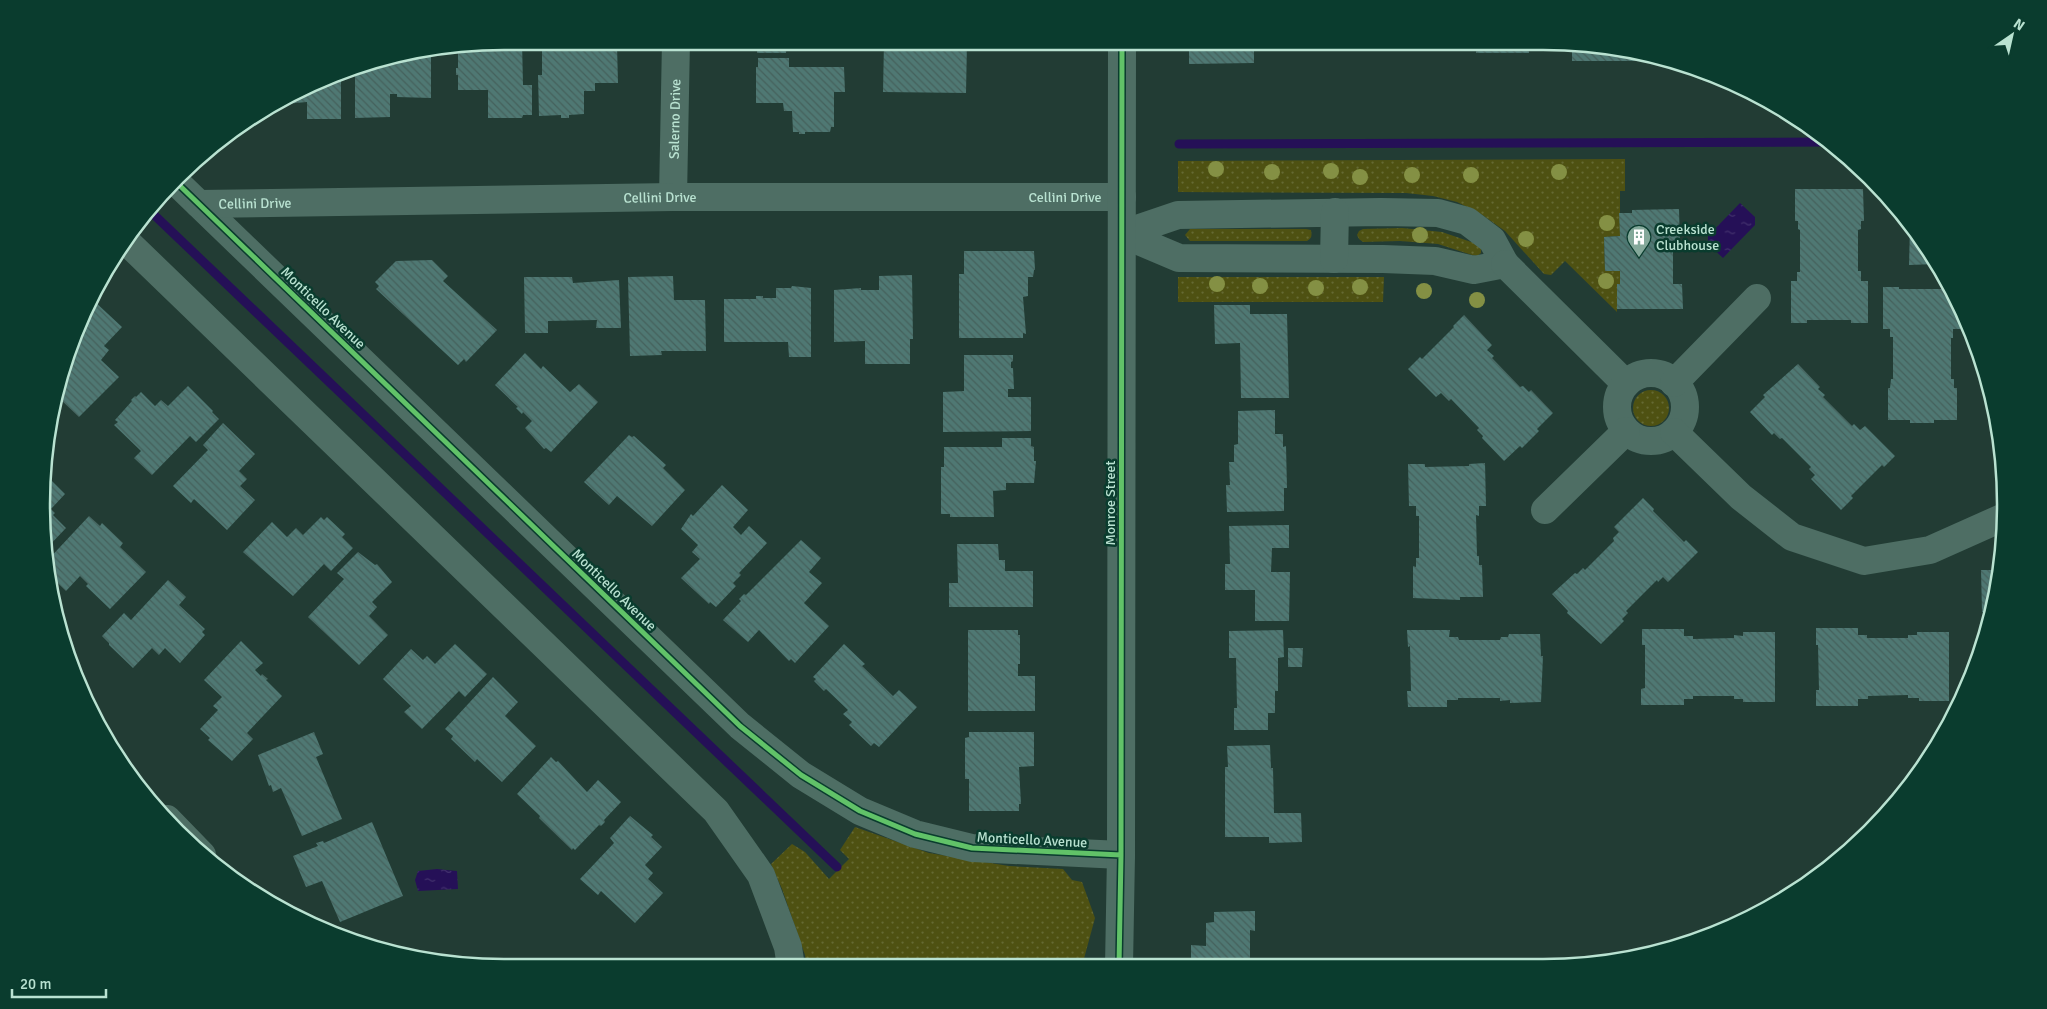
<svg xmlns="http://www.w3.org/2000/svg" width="2047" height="1009" font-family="Signika,sans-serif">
<defs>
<pattern id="green-dots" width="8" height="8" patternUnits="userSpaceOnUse" patternTransform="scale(1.25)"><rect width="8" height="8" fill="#4e5112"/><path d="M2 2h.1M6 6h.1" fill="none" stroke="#656a33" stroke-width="1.8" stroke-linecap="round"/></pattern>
<pattern id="water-ripples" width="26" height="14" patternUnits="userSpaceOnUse" patternTransform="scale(1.25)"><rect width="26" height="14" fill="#251057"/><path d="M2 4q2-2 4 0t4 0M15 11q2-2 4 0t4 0" fill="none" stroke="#43326e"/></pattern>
<pattern id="building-back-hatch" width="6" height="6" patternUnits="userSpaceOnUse" patternTransform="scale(1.25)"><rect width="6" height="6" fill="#4f7873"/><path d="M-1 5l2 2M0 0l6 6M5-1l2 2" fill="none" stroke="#45615c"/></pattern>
</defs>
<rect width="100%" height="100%" fill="#223c34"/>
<path fill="url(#green-dots)" d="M1625,159V191H1620V236L1604,237L1605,271H1620V284H1617V312L1565,261L1551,275L1544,274L1505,231L1481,214L1457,202L1433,196L1406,193L1178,192V161Z
M1402,228L1442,232L1477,244L1481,247V253L1477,256L1472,255L1438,244L1400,241L1363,242L1359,239L1357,235L1359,231L1363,229Z
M1190,229H1306L1311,230C1312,236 1312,238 1307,241H1190L1185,235Z
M1178,277H1384L1383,302H1178Z
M1633 408a18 18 0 1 1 36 0a18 18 0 1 1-36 0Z
M855,827L929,853L1009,866L1063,869L1072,880L1082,882L1095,918L1082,966L807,967L805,955L782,889L771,864L792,844L805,852L829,879L849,859L840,850Z"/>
<path fill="url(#water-ripples)" d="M1740,203L1755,217V225L1723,258L1708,244V236Z
M437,869L457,871L458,889L418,891L415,880L418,871Z"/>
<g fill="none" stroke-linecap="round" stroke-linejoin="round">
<path stroke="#251057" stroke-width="9" d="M1179,144L1827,142
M149,210L837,867"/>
</g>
<path fill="url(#building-back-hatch)" d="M504,41H522L523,85H532V115H523L522,118H488V90H458V75H456V68H458V49Z
M542,41H594V44L617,45L618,83H595V91H584V114L569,115V118H561V115L539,116L538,75H542Z
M757,41H838V44H787L786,53H757Z
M890,41L967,43L966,93L883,92L884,42Z
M1189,41H1254V63L1189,64Z
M1284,41H1368V44H1284Z
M1384,41H1451V49L1384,50Z
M1476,41L1546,42L1547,50H1529V53H1476Z
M1572,44L1633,50L1636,51V61H1572Z
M431,53V98L397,97V94H390V117L355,118V66Z
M758,58H789V67H844L845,92H834V127H831L830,132H805V134H799V132H793L792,111H784L783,103H756V67H758Z
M341,74V119H307V102L284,104Z
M1795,189H1863L1864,221H1861V229L1858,230V271H1861V281H1868V323H1851V320H1807V323H1791V281H1797V272H1800V230L1798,229V221H1795Z
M1679,209L1680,246H1673V284H1682L1683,309H1617V284H1620V271H1605L1604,237L1620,236L1619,213H1632V210Z
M1910,226L1928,247L1937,264L1909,265Z
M964,251H1034L1035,270H1034L1033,277H1028V296L1023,297L1026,334L1023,333V338H959V274H964Z
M432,260L448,276L443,281L497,330L466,362L464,359L458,365L376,289L379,286L375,282L396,261Z
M912,275L913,339H910V364H865V341L834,342V290L861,288V290H879V276Z
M673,276L674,300H705L706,351H661L662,355L630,356L628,277Z
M524,277H572L573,283L619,280L621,328H596L597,320L548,321V333H525Z
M792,286L811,288V357H789L788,342H724V299H756V296H763V298H776V288H791Z
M1944,286L1949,287L1960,308V329H1953V338H1951V379H1954V388H1957V420H1934V423H1910V420H1888V388H1890L1891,379H1893V337H1890V329H1883V287H1899V289H1945Z
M93,300L122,327L104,346L109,350L101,360L119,377L79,417L58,397L66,388L62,384Z
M1214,305H1250V314H1287L1289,398H1241L1240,343L1215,344Z
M1464,315L1492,345L1487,350L1494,356L1492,358L1520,387L1523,386L1529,392L1531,390L1553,413L1537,429L1539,431L1522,448L1520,446L1504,461L1482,438L1483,436L1477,430L1479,428L1451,399L1449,401L1441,393L1436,397L1408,369L1420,357L1422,359L1454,327L1453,326Z
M525,353L541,369L543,366L570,392L579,384L598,402L551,452L546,448L544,449L525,428L532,421L523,412L522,414L516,408L518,407L495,385Z
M964,355H1013V361L1011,362V368H1013L1014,389H1008V397H1031V431L943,432V392L964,391Z
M1798,364L1820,387L1818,389L1825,395L1823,397L1852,426L1854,424L1860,430L1865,426L1895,456L1884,467L1882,465L1851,496L1853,498L1841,510L1811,479L1815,475L1809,469L1811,467L1782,438L1780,439L1774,433L1772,435L1750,412L1765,397L1763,395Z
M188,386L213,411L212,412L219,419L196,442L190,436L152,475L134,458L141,451L114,425L118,422L115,420L132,401L131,400L135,396L136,397L141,392L155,406L161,400L168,406Z
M1275,410V434H1283V447L1286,446L1287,488H1284V511L1227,512L1226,485H1230L1229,462H1234V445L1238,444V411Z
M223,423L255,454L239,471L247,479L240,486L255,500L227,530L194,499L191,503L173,486L208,450L203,445Z
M629,435L632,437L634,436L666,465L663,468L685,490L652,526L617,496L609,505L584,482Z
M1002,438H1031V446L1034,447V461H1036L1034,483H1006V490L993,491L994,517H950V514H941V467H944V447H1002Z
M1485,463L1486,506H1479V516L1476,515L1477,556H1479V565H1482L1483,597H1460V600L1413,598V566L1416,567V558H1419V516H1416V506H1409L1408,464H1425V467L1469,466V464Z
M48,477L65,494L51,509L55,513L53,515L66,528L46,549Z
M722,485L748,510L733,527L741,535L749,526L767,543L739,573L741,575L733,583L736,586L716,607L710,602L709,604L681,578L700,559L692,552L698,545L681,529L691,514L693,516Z
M1643,498L1654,509L1653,511L1684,542L1686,540L1698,552L1668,582L1663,577L1658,582L1657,580L1626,611L1628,613L1622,619L1624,621L1601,644L1567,613L1568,611L1552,594L1575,573L1577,574L1583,568L1585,570L1614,541L1613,538L1619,532L1614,527Z
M89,516L100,526L102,523L123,543L120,547L146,572L110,609L86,586L88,584L80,576L66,591L48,574L45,565V563Z
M321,517L324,520L327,517L345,534L342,537L353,548L331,571L324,564L293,596L243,552L272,522L287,537L296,528L303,535Z
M1289,525V548H1272L1271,572H1290L1289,621H1255V590H1225V564H1230L1229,526Z
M801,540L821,558L809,572L822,583L804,603L829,626L795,663L791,659L789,661L759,630L748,642L723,620L741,601L739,599L744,594L746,595Z
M957,544H998L999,560H1005V571H1033V607H949V583H958Z
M358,552L375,565L377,564L392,582L372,602L377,607L369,616L388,635L359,665L308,617L344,579L337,573Z
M1981,570H1998L1999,573L1997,595L1989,621V612H1982Z
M168,580L186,597L179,605L205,629L202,632L205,635L180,663L165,648L159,655L152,648L133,668L109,645V643L102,636L124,613L131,620Z
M1816,628H1858V635H1867V638H1908V635H1917V632H1949V701H1919V698H1908V695L1868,696V699H1858V706H1816V690H1819L1818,645H1816Z
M1642,629H1684V636H1693V639L1734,638V635L1743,636V632H1775V702H1743V699H1734V696H1693V699H1684V705H1641V689L1645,688V645H1642Z
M968,630H1018V635H1020V664H1018V676H1035V711H968Z
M1283,630L1284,657L1278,658V691H1275V713H1268V730H1234V708H1237L1236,658H1229V631Z
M1407,630H1450L1449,637H1458L1459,640H1500L1501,637H1508L1509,634H1540L1541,656H1543L1541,702L1510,703V700L1500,701V698H1458V700H1447V707H1408L1407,691H1411L1410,646L1408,647Z
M241,641L263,663L255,670L261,676L262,674L268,679L266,680L282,696L247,733L253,739L232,761L208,740L210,738L200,729L218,710L213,706L222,697L204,680Z
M455,644L487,674L465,697L459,691L422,729L404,712L411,706L383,679L411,649L423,660L427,656L435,664Z
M844,644L865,664L862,666L893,696L899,690L917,707L879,747L874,743L871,746L849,725L852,722L843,714L848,710L826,689L824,691L814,681L816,679L813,677Z
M1288,648H1303L1302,667H1288Z
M493,677L518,702L505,716L536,746L502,782L477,759L475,762L451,739L453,736L445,729Z
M314,732L323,754L316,757L342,819L302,836L281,788L273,792L271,785L269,786L258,755Z
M969,732H1034V766L1019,767L1021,804H1019V811H969V779H965V738L969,737Z
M1270,745L1271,768H1273L1274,813H1301L1302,842L1269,843V837H1225V767H1228L1227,746Z
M551,757L556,762L558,761L587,792L598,780L621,802L604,820L605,822L601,826L599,825L575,850L573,848L572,850L539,818L540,816L517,794Z
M630,816L653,835L651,837L662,847L645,865L653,873L648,879L663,893L635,923L601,891L598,895L580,879L614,843L610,838Z
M372,822L403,896L340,922L322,881L306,887L293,856L318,846L316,843L323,841L324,843Z
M1255,911V931L1250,930V965H1195V963L1191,964V945L1206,946V923L1214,922V912Z
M437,959H459V963L437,961Z"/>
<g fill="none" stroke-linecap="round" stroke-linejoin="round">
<g stroke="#4e6e64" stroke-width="28">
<path d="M175,181L740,726L801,775L860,811L915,834L972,848L1121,855"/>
<path id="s1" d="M673,197L676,41"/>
<path id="s2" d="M199,204L673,197H1122"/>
<path d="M1381,212L1438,213L1467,221L1492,240L1505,264L1474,270L1435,261L1383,259L1179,258L1122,234L1178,215Z"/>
<path d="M126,241L716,811L761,875L788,947L791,967"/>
<path d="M1334,259L1335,212"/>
<path d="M1505,264L1626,384"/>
<circle cx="1651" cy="407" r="34"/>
<path d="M1674,383L1757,298"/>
<path d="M1674,432L1741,497L1792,537L1864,561L1930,550L2004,517"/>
<path d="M1545,510L1626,431"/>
<path d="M167,819L202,855"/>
<path d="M1119,966L1121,855L1122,41"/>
</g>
<g stroke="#0a3c2e" stroke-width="8">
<path id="cycleway" d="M175,181L740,726L801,775L860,811L915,834L972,848L1121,855
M1119,966L1121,855L1122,41"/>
</g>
<use href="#cycleway" stroke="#61c268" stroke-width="5"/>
</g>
<g fill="#849044">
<circle cx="1216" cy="169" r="8"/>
<circle cx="1331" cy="171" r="8"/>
<circle cx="1272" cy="172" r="8"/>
<circle cx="1559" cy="172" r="8"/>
<circle cx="1412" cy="175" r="8"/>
<circle cx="1471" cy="175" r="8"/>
<circle cx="1360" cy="177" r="8"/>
<circle cx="1607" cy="223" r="8"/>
<circle cx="1420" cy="235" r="8"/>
<circle cx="1526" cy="239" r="8"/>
<circle cx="1606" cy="281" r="8"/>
<circle cx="1217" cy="284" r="8"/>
<circle cx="1260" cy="286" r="8"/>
<circle cx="1360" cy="287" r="8"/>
<circle cx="1316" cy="288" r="8"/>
<circle cx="1424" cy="291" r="8"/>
<circle cx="1477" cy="300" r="8"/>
</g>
<defs>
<g id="building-pin" transform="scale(1.25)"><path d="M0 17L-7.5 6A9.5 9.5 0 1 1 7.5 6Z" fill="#84a89a" stroke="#0a3c2e"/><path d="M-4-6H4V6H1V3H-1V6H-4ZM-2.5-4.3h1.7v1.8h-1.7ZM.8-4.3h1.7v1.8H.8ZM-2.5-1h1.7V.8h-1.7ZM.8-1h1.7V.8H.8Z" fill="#fff"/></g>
</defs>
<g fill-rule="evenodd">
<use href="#building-pin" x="1639" y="237"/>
</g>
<g text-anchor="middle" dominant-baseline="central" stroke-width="5" stroke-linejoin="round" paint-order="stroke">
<g font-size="14" fill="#b9e2d1" stroke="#0a3c2e">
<text stroke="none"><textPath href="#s1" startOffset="78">Salerno Drive</textPath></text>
<text stroke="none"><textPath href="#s2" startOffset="461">Cellini Drive</textPath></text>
<text stroke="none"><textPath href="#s2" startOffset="866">Cellini Drive</textPath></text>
<text stroke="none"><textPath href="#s2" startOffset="56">Cellini Drive</textPath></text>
<text transform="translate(323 308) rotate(44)">Monticello Avenue</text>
<text transform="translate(1110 503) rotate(-90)">Monroe Street</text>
<text transform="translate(614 590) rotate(44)">Monticello Avenue</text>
<text transform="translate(1032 840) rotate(3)">Monticello Avenue</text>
</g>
<g font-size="14" fill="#b9e2d1" stroke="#0a3c2e" text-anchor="start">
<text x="1656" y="229">Creekside<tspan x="1656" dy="16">Clubhouse</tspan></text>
</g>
</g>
<path d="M0 0H2047V1009H0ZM504 50H1543A454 454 0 0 1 1997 504V505A454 454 0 0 1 1543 959H504A454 454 0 0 1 50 505V504A454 454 0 0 1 504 50Z" fill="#0a3c2e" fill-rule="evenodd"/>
<path fill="none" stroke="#b9e2d1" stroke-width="2.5" d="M504 50H1543A454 454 0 0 1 1997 504V505A454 454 0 0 1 1543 959H504A454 454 0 0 1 50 505V504A454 454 0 0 1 504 50Z"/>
<g transform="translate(2012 35) rotate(34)" stroke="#0a3c2e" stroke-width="4" paint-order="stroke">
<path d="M0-4L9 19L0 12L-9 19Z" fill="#b9e2d1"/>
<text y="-8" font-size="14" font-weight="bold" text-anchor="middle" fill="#b9e2d1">N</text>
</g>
<path d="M12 989v8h94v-8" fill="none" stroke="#b9e2d1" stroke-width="2.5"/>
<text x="20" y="989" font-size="15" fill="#b9e2d1" stroke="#0a3c2e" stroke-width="4" paint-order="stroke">20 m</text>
</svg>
